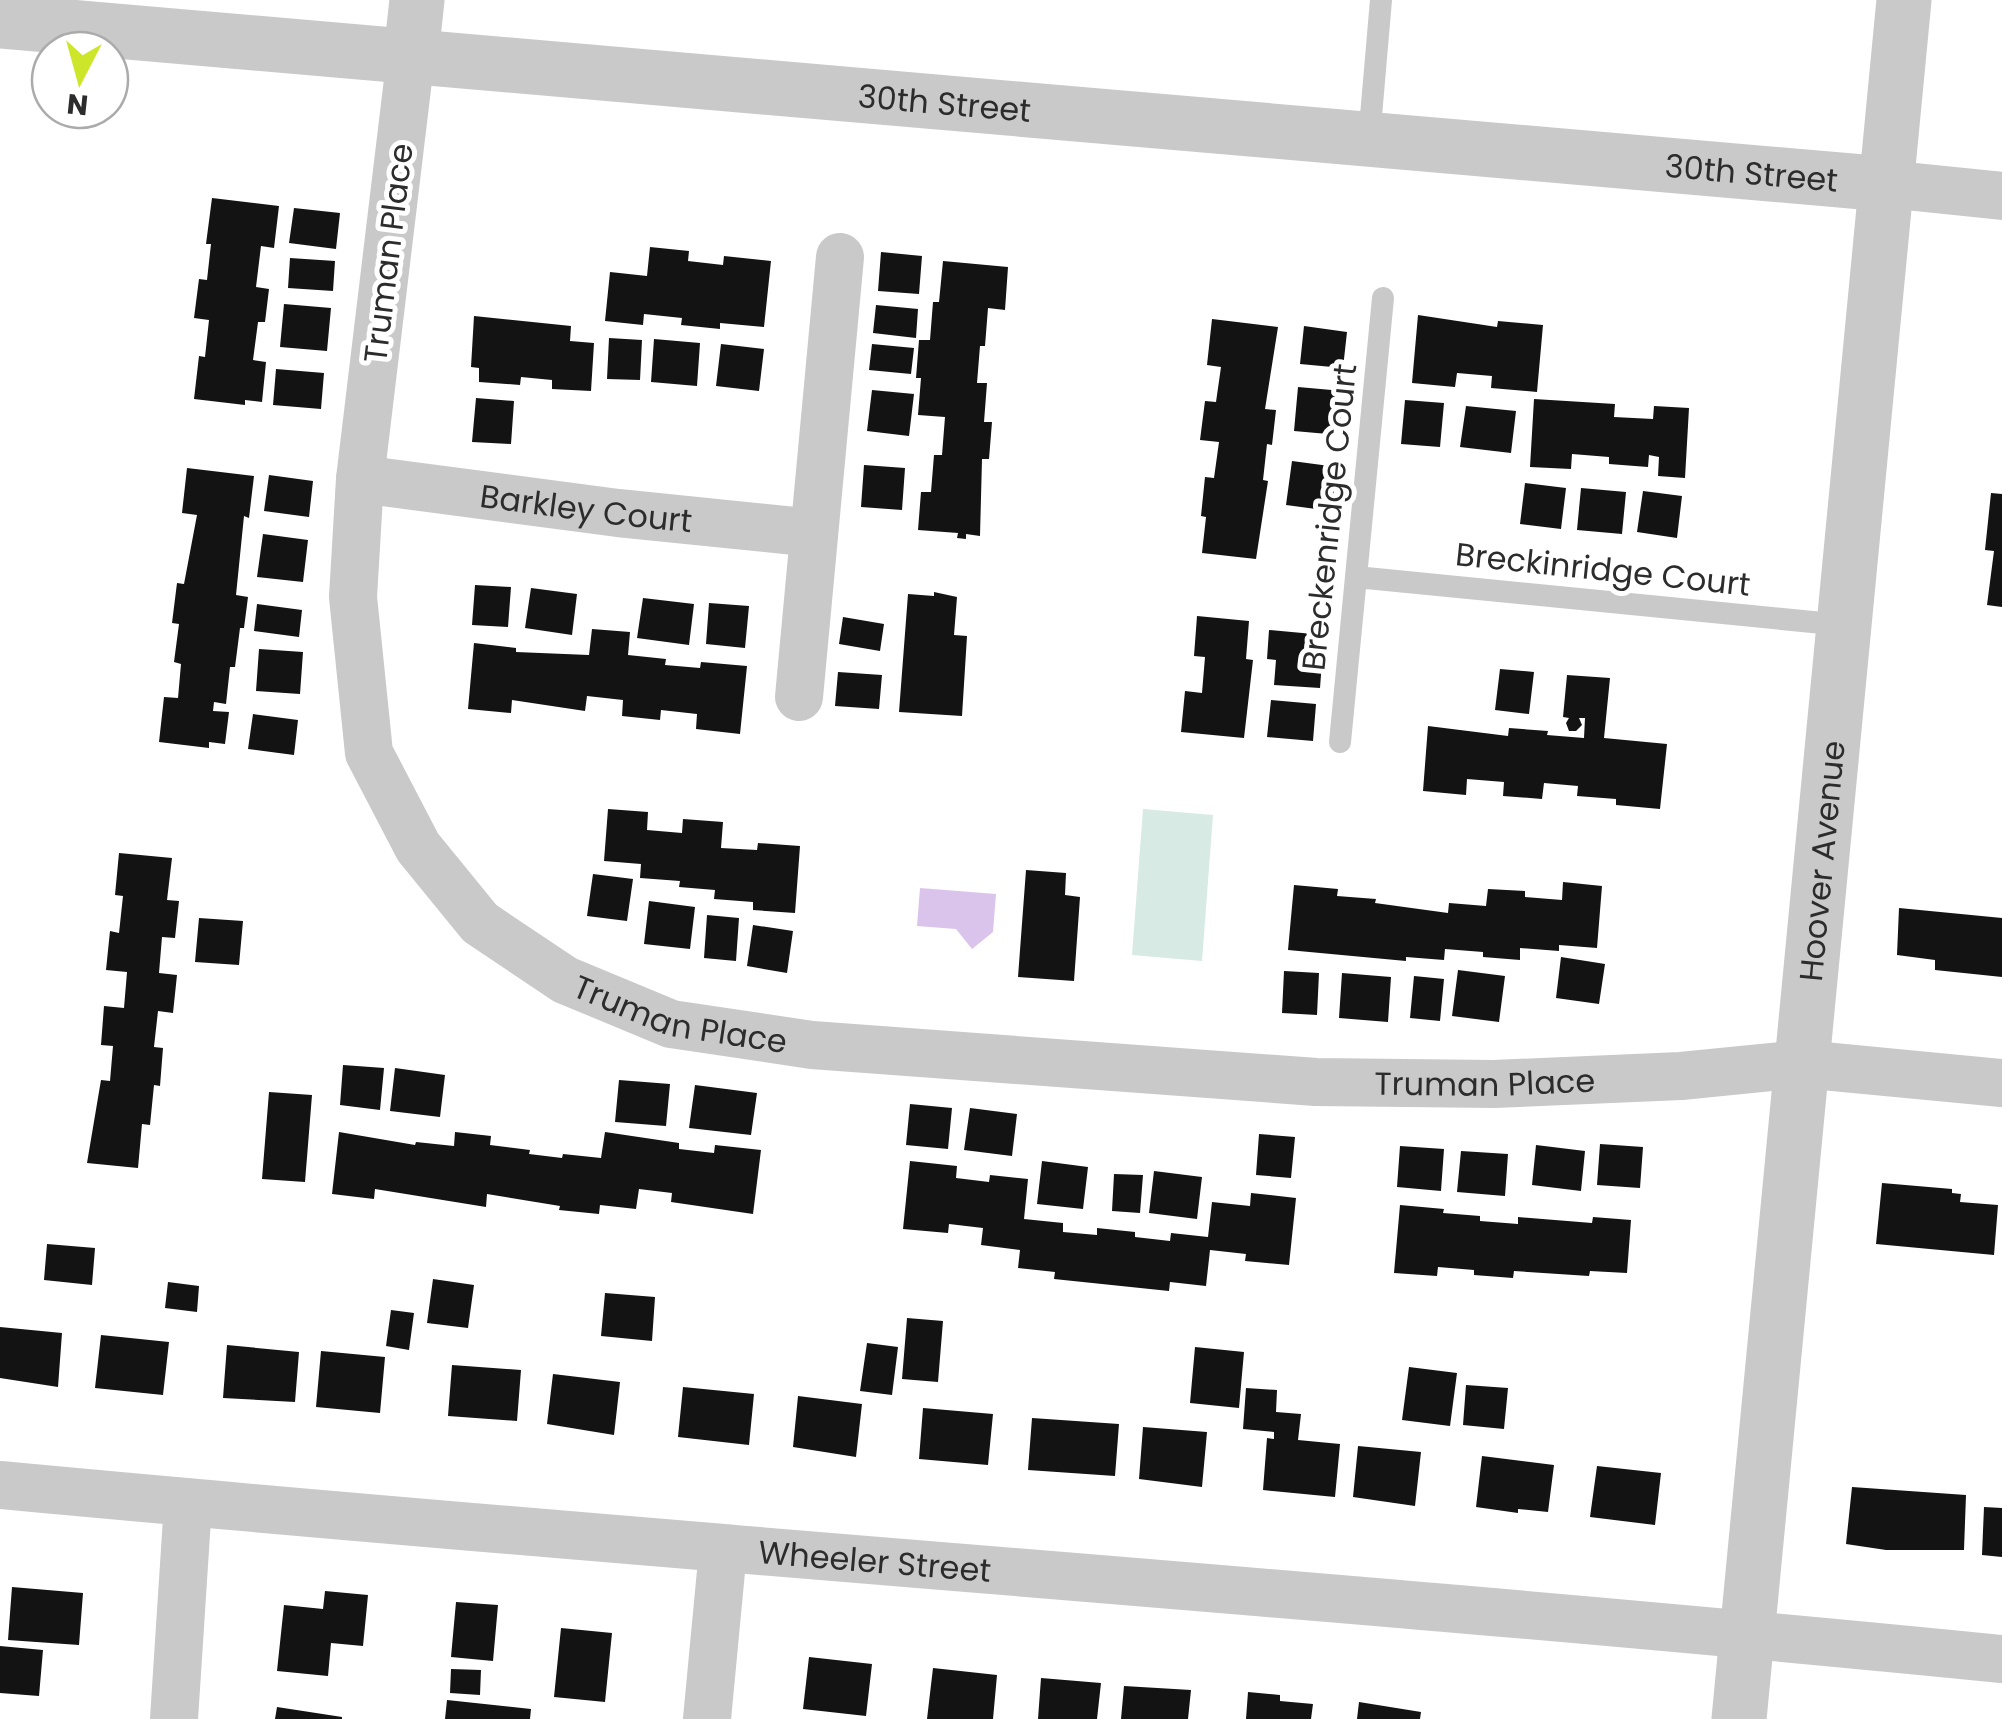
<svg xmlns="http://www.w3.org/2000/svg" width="2002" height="1719" font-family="Poppins,sans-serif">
<rect width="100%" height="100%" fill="#fff"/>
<path fill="#d8eae4" d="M1143,809L1213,815L1202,961L1132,955Z"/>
<path fill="#dbc4eb" d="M920,888L996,894L993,932L972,949L956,929L917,926Z"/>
<path fill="#131313" d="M212,198L279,206L274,248L261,246L256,287L269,289L265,322H258L253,360L266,362L262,402L245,400V405L194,399L199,356L205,357L209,320L194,318L199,279L207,280L211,244H206Z
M294,208L340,213L336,249L289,243Z
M650,247L689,251L688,261L723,265L724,256L771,261L764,327L720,323V329L681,325L682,318L644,314L643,325L605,321L610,272L647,276Z
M881,252L922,256L919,294L878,291Z
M290,258L335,261L333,291L288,288Z
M943,261L1008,267L1005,310L988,308L985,346H980L977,383H987L984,422H992L989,459H982L980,536L966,534V539L957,538L958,533L918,530L921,492H931L934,455H942L945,417L918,415L921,378H916L919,340H930L933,302H939Z
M284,304L331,308L327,351L280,347Z
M876,305L918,309L916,338L873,333Z
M1418,315L1497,327L1498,321L1543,325L1537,392L1491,388L1492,376L1457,373L1455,387L1412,383Z
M474,316L571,326L570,341L594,343L591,391L552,389V380L521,377L520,385L479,382V368L471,367Z
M1212,319L1278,327L1265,409L1276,410L1272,445L1267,444L1263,480L1268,481L1256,559L1202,553L1206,517L1201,516L1205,477L1214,478L1219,442L1200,440L1205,401L1216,402L1221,367L1207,365Z
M1304,326L1347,332L1343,368L1300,364Z
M609,338L642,340L640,380L607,379Z
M654,339L700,343L697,386L651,382Z
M721,344L764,349L759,391L716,386Z
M872,344L914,348L911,374L869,370Z
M276,369L324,373L321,409L273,405Z
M1298,387L1343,391L1339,435L1294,431Z
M872,390L914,394L909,436L867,431Z
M476,398L514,401L511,444L472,442Z
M1534,399L1615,404L1614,417L1653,419L1654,406L1689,408L1685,478L1658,476L1659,457L1649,455L1648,467L1609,464V457L1572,454L1571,469L1530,467Z
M1405,400L1444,403L1440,447L1401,444Z
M1466,406L1516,411L1511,453L1460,447Z
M1292,461L1337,467L1331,511L1286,505Z
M864,465L905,468L902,510L861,507Z
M187,468L254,476L249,518L244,516L236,595L248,597L244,628H240L235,667H230L226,704L214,702L213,711L229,712L225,744L209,742V748L159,742L164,697L178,698L181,664L174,662L179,624L172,623L177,583L184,584L197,515L182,513Z
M269,475L313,481L309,517L264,511Z
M1525,483L1566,488L1561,529L1520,524Z
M1581,488L1626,492L1622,534L1577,530Z
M1643,491L1682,496L1677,538L1637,532Z
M1991,493L2002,494V607L1987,605L1994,551L1985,550Z
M263,534L308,540L303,582L257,577Z
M475,585L511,587L508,627L472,625Z
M531,588L577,594L572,635L525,628Z
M934,592L957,597L954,635L967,636L962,716L899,712L908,594L934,596Z
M643,598L694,604L689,645L637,638Z
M709,603L749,606L745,648L706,644Z
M257,604L302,610L299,637L254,631Z
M1197,616L1249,621L1246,659L1253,660L1244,738L1181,732L1185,691L1202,693L1205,657L1194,656Z
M843,617L884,624L880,651L839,644Z
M592,629L630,632L628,655L666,659L665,665L700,668L701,662L747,666L740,734L696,729L697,714L661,710L660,720L622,716L623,700L587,696L585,711L512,700L511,713L468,709L474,643L516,648V652L589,655Z
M1269,630L1324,635L1320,688L1274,685L1276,660L1267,659Z
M259,649L303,652L300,694L256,691Z
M1500,669L1534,672L1529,714L1495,710Z
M838,672L882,675L879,709L835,706Z
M1567,675L1610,678L1604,738L1667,744L1660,809L1616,805V799L1577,796L1578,786L1544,783L1542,799L1503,796L1504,782L1467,779L1466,795L1423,791L1428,726L1508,736L1509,728L1548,731L1547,735L1584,738L1585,718H1579L1582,725L1576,731H1569L1566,723L1569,718L1563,717Z
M1271,700L1316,704L1313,741L1267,737Z
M253,714L298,720L294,755L248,749Z
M608,809L648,812L647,830L682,833L683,819L723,822L721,848L757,850L758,843L800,846L795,913L753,910V902L714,899L715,890L679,887L680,881L640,878L641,864L604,861Z
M119,853L172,858L167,900L179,901L175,938L162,937L159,973L177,975L173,1013L158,1011L154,1047L163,1048L160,1086L154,1085L150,1125L142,1124L138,1168L87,1163L101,1080L110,1081L113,1046L101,1045L104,1006L124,1008L127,972L106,970L110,931L119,933L123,896L115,895Z
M1026,870L1066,873L1065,895L1080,897L1074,981L1018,977Z
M593,874L633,879L627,921L587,916Z
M1563,882L1602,886L1597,948L1559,945V951L1520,948V960L1483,957V952L1445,949L1444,960L1406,957V961L1288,950L1294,885L1338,889L1337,896L1376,899L1375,903L1448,913L1449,903L1486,906L1488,889L1525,891V897L1562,900Z
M649,901L695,907L690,949L644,944Z
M1899,908L2002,918V977L1935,970V960L1897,955Z
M707,915L739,918L736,961L704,958Z
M199,918L243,921L239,965L195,962Z
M753,925L793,931L787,973L747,966Z
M1561,957L1605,964L1599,1004L1556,998Z
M1458,970L1505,976L1499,1022L1452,1016Z
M1284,971L1319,973L1317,1015L1282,1013Z
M1342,973L1391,977L1388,1022L1339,1018Z
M1414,976L1444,979L1440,1021L1410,1018Z
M343,1065L384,1068L380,1110L340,1105Z
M395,1068L445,1075L440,1117L390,1111Z
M619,1080L670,1084L666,1126L615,1122Z
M695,1085L757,1093L751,1135L689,1128Z
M269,1092L312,1095L305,1182L262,1179Z
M910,1104L952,1108L948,1149L906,1145Z
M970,1108L1017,1114L1012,1156L964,1150Z
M339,1132L415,1145L416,1142L454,1146L455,1132L491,1136L490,1145L530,1150L529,1154L562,1158L563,1154L601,1158L605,1132L679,1143V1149L714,1153L715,1145L761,1150L753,1214L671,1202L672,1193L639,1189L636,1209L600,1205L599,1214L559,1210L560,1206L487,1194L486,1207L375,1189L374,1199L332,1194Z
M1259,1134L1295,1137L1291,1178L1256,1175Z
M1600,1144L1643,1147L1640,1188L1597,1185Z
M1536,1145L1585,1151L1581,1191L1532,1185Z
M1400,1146L1444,1149L1441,1191L1397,1187Z
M1461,1151L1508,1154L1505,1196L1457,1192Z
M910,1161L957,1166L956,1178L989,1182L990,1175L1028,1179L1024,1219L1063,1223V1232L1097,1235V1228L1135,1232V1237L1170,1241L1171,1233L1208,1237L1212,1202L1250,1206L1251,1193L1296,1198L1289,1265L1245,1261L1246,1254L1210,1250L1206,1286L1170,1282L1169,1291L1054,1279L1055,1272L1018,1268L1020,1250L981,1245L983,1228L949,1224L948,1233L903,1229Z
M1042,1161L1088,1167L1083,1209L1037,1204Z
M1154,1171L1202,1177L1197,1219L1149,1213Z
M1114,1174L1143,1175L1140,1213L1112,1211Z
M1882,1183L1952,1189V1193L1961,1194L1960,1202L1998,1205L1994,1255L1876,1244Z
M1400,1205L1444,1209L1443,1213L1480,1216V1221L1518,1224V1217L1592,1223L1593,1217L1631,1220L1627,1273L1590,1271L1589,1276L1514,1271L1513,1278L1474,1275V1270L1438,1267L1437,1276L1394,1273Z
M47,1244L95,1248L92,1285L44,1280Z
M433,1279L474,1285L468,1328L427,1323Z
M168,1282L199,1286L197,1312L165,1308Z
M605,1293L655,1297L652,1341L601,1336Z
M391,1310L414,1313L409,1350L386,1346Z
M907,1318L943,1321L938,1382L902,1379Z
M0,1327L62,1333L58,1387L0,1378Z
M101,1335L169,1342L163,1395L95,1388Z
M867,1343L898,1347L892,1395L860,1391Z
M227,1345L299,1352L295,1402L223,1398Z
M1195,1347L1244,1352L1239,1408L1190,1403Z
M321,1351L385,1357L380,1413L316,1407Z
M452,1365L521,1370L517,1421L448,1416Z
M1409,1367L1457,1373L1450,1426L1402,1420Z
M553,1374L620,1382L614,1435L547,1424Z
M1466,1385L1508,1388L1504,1429L1463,1425Z
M683,1387L754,1394L749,1445L678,1437Z
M1246,1388L1277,1390L1276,1412L1301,1414L1298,1440L1340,1444L1335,1497L1263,1490L1267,1438L1274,1439V1432L1243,1429Z
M798,1396L862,1404L856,1457L793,1447Z
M923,1408L993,1414L988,1465L919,1459Z
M1032,1418L1119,1424L1115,1476L1028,1470Z
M1143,1427L1207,1432L1202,1487L1139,1479Z
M1358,1446L1421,1452L1415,1506L1353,1497Z
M1482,1456L1554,1465L1548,1512L1518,1509V1513L1476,1507Z
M1597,1466L1661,1473L1655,1525L1590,1517Z
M1852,1487L1966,1495L1964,1550H1886L1846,1544Z
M1984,1507L2002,1508V1557L1982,1555Z
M12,1587L83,1593L79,1645L8,1640Z
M325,1591L368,1595L363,1646L331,1643L328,1676L277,1671L284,1605L323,1609Z
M456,1602L498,1605L493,1661L451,1657Z
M561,1628L612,1633L605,1702L554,1697Z
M0,1646L43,1650L39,1696L0,1693Z
M809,1657L872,1664L866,1716L803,1709Z
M933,1668L997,1675L993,1719H927Z
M451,1669L481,1670L480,1695L450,1693Z
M1041,1678L1101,1683L1097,1719H1038Z
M1124,1686L1191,1690L1188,1719H1121Z
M1248,1692L1280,1695V1701L1313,1704L1311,1719H1246Z
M447,1700L531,1709L530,1719H445Z
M1359,1702L1421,1712L1420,1719H1357Z
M277,1707L342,1717V1719H275Z"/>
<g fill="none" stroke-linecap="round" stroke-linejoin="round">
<path stroke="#c9c9c9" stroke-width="22" d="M1369,139L1381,0
M1356,577L1843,625
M1340,742L1383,298"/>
<g stroke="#c9c9c9" stroke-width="48">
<path id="s1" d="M411,55L360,479L353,597L369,753L418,847L480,923L565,980L671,1024L812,1045L1316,1082L1494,1084L1681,1076L1802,1064L2002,1083"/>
<path d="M1886,184L2002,196"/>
<path id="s2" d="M360,479L618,513L814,533"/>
<path d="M799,697L840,257"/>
<path id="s3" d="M0,1485C667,1548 1335,1593 2002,1659"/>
<path d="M174,1719L188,1503"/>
<path d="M707,1719L723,1550"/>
</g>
<g stroke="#c9c9c9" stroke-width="55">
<path id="s4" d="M0,21L1886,184"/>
<path d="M411,55L417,0"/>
<path id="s5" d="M1739,1719L1904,0"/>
</g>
</g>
<g text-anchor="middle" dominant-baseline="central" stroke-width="10" stroke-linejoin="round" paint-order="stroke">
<g font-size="32" fill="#2c2c2c" stroke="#fff">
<text stroke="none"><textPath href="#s4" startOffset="948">30th Street</textPath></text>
<text stroke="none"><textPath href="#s4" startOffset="1758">30th Street</textPath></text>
<text transform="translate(388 253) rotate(-83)">Truman Place</text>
<text stroke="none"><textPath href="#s2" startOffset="228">Barkley Court</textPath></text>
<text transform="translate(1329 517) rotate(-84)">Breckenridge Court</text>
<text transform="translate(1603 569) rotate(6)">Breckinridge Court</text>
<text stroke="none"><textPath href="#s5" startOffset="862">Hoover Avenue</textPath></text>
<text stroke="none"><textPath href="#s1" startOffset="1130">Truman Place</textPath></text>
<text stroke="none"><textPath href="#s1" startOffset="1940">Truman Place</textPath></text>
<text stroke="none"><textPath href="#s3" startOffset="878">Wheeler Street</textPath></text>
</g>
</g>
<g transform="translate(80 80) rotate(186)"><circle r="48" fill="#ffffff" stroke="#ababab" stroke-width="2.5"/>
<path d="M0-8L18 38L0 25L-18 38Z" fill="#cee62a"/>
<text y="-15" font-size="28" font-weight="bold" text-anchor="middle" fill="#2c2c2c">N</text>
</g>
</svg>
